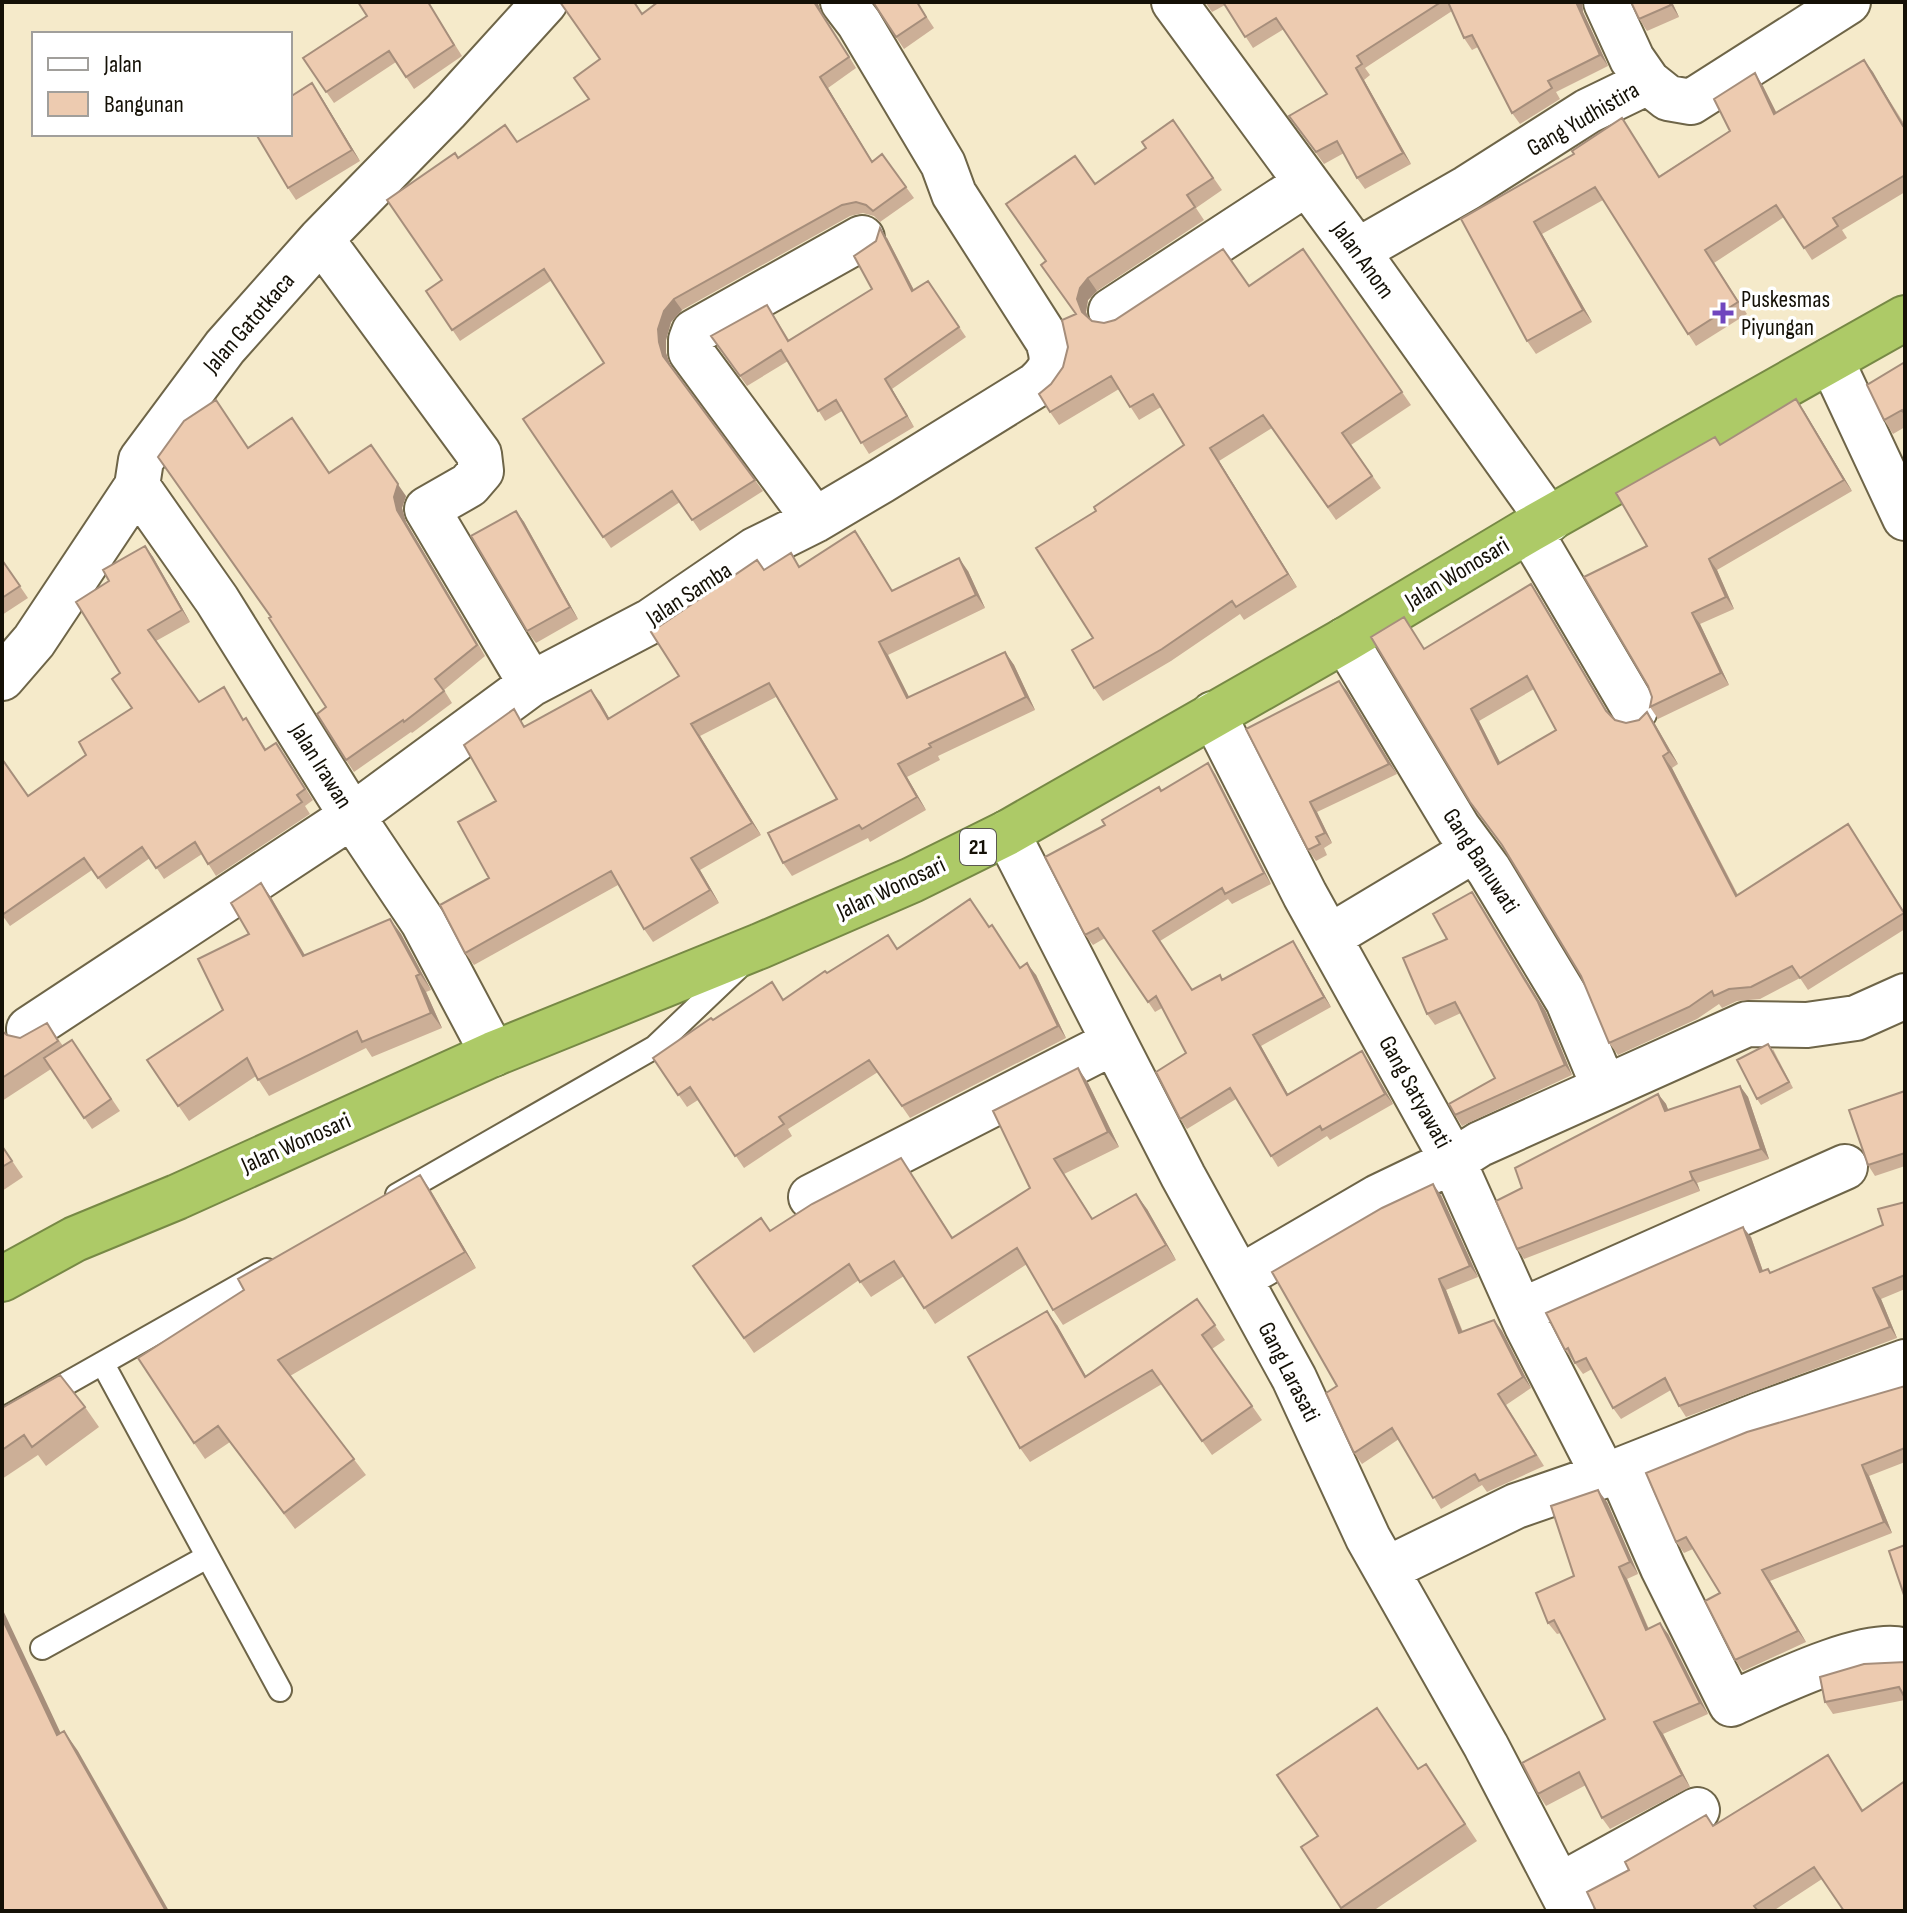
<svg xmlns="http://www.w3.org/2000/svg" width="1907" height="1913" font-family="'Sofia Sans Condensed',sans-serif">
<rect width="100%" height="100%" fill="#f5eaca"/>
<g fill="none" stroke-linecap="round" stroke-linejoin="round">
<g stroke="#6e6548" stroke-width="26">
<path id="lane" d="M397,1195L655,1047L739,967
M103,1364L280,1690
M2,1420L267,1270
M42,1648L207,1557"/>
</g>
<g stroke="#6e6548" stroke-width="48">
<path id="street" d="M1174,2L1357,251L1549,520
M1606,2L1632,59L1648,82
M321,239L479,454L481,471L469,485L427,509L531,684
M1357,251L1467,188L1588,111L1648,82L1668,98L1691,102L1848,2
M1111,311L1307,183
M1831,360L1905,518
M137,486L217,600L352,816L423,922L493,1054
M815,520L691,352V340L694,332L862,238
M1529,530L1635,710
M1345,640L1458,828L1489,870L1568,1001L1604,1087
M2,678L34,641L137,486L141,460L225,347L321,239L446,111L545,2
M1213,714L1305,895L1453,1161L1527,1326L1604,1476
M1007,833L1183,1176L1294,1378L1368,1538L1486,1746L1572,1911
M1329,937L1474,850
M29,1029L352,816L531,684L651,621L755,550L815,520L881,481L1036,385C1052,370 1055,363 1048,341L954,194L943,164L859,23L843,2
M811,1197L1114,1042
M1239,1278L1378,1197L1453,1161L1480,1144L1747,1024L1807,1025L1856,1018L1905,996
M1521,1311L1845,1167
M1620,1470L1663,1568L1731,1704C1767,1688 1869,1637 1905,1651
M1387,1569L1516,1506L1620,1470L1759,1415L1905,1362
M1559,1886L1697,1810"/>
</g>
<g stroke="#778945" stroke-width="48">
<path id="highway" d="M2,1279L75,1239L177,1197L493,1054L760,946L912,880L1007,833L1345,640L1529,530L1905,318"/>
</g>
<use href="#lane" stroke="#fff" stroke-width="22"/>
<use href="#street" stroke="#fff" stroke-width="44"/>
<use href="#highway" stroke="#adca67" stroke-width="44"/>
</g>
<path fill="#ccaf97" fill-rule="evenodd" d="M428,2L462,56L414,89L396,62L334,103L303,58Z
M917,2L934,28L904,49L896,37Z
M1205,2H1582L1583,12L1608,66L1556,92L1560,99L1520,124L1512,113L1478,47L1472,50L1464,38L1452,11L1365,68L1370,75L1364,80L1411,164L1365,189L1357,178L1344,153L1324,164L1289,116L1327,94L1284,29L1253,48L1225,5L1212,12Z
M1672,2L1679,17L1647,31L1639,19Z
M818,4L823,16L856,68L828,88L872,161L882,154L914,198L880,222L874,216L863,213L850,216L682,310L671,322L666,340V353L671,366L763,491L700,531L680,502L611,548L523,419L604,363L552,280L460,341L426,291L442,280L458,158L517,142L589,99L600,59L642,14Z
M1864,60L1905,125V192L1842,230L1847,238L1812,260L1784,217L1714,263L1747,314L1696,346L1603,200L1542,234L1592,322L1536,354L1527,341L1461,219L1574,154L1622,118L1659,176L1730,131L1763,86L1776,112Z
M320,95L360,161L296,200L288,188Z
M1173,120L1222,190L1196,208L1204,220L1097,291L1088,300L1086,312L1088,318L1092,321L1104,323L1249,286L1303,249L1411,405L1351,445L1381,488L1336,520L1272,428L1219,461L1297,587L1244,620L1240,614L1171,661L1103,701L1094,688L1093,638L1096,511L1184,445L1161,407L1139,420L1119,389L1059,425L1050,412L1051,384L1063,367L1076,314L1046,261L1095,184L1146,148Z
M887,238L914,290L928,281L966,337L892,389L914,427L869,454L842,411L825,421L788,361L747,386L711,336L774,316L789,340L872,289Z
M1905,362V427L1893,434L1884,420Z
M1804,411L1852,491L1717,570L1734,609L1700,624L1729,685L1658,719L1650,707L1652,697L1720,444Z
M248,448L406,496L402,508L406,522L485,656L444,690L452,703L412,733L411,732L354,772L346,760L326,707L271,617Z
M516,511L524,522L578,619L536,643L527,631Z
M855,531L892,591L968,571L985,608L888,655L909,697L1005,652L1014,665L1035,710L938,756L940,760L907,777L926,810L870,842L868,838L792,876L783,863L837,799L776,697L700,736L761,835L700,870L719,903L653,942L644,929L618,885L474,965L465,953L489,878L496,801L525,726L600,702L609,718L679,676L764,570L800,566Z
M145,546L153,557L190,622L156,641L199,702L224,687L244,720L246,718L266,749L284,754L313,800L305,806L310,814L216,876L202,854L164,879L150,858L106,889L92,870L10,926L2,915L28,796L86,755L132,708L109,581Z
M2,560L28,598L2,615Z
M1539,596L1608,714L1615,720L1626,723L1639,720L1647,712L1655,724L1678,764L1672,768L1738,895L1856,836L1905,913V929L1808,990L1800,978L1760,999L1737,1001L1722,1008L1719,1004L1697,1019L1618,1055L1609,1043L1581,976L1404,617L1424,649ZM1534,689L1556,730L1500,763L1479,721Z
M1347,691L1397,774L1317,812L1332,843L1324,848L1327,855L1316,861L1308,850L1246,729Z
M1215,774L1271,884L1232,904L1228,899L1160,941L1193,990L1300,952L1331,1007L1261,1046L1288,1094L1362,1051L1369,1062L1393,1104L1330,1140L1327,1136L1278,1167L1236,1099L1187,1129L1180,1119L1186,1053L1162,1008L1155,1012L1105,938L1093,945L1085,935L1105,825L1162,791Z
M261,883L272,899L305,955L390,919L401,934L431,990L426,992L442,1028L372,1057L366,1048L269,1096L256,1076L189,1121L147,1060L223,1010L249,934Z
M1480,903L1546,1012L1572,1075L1462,1126L1455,1115L1495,1078L1461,1013L1435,1025L1427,1014L1447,939Z
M989,927L1020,967L1036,975L1066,1038L910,1118L878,1072L788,1129L792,1136L744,1168L698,1100L687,1107L653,1058L784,1000L827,973L898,948Z
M47,1023L63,1046L72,1040L120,1111L92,1129L51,1069L2,1101V1031L7,1035L20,1038Z
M1773,1049L1793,1088L1761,1105L1757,1099Z
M1078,1068L1088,1083L1119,1147L1064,1174L1093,1219L1147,1209L1176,1260L1063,1325L1053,1310L1027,1264L935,1324L904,1276L871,1297L859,1280L754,1353L693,1266L770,1231L901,1158L953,1238L1030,1188Z
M1740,1086L1748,1097L1769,1159L1697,1183L1700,1191L1524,1259L1517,1249L1522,1188L1658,1094L1666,1104L1668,1110Z
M1905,1091V1166L1875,1176L1868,1165Z
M2,1146L23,1177L2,1191Z
M431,1191L476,1268L290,1376L366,1475L295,1529L230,1442L205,1459L194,1443Z
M1441,1195L1478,1277L1446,1290L1463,1332L1494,1320L1502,1331L1531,1388L1506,1405L1544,1466L1487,1492L1482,1485L1441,1509L1399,1439L1362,1464L1354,1453Z
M1905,1202V1289L1881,1299L1897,1338L1686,1417L1679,1406L1671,1390L1621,1419L1613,1408L1592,1369L1583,1374L1565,1350L1751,1237L1763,1271L1771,1273L1883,1225Z
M1197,1299L1225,1340L1212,1349L1262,1420L1212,1455L1162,1384L1030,1462L1020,1448L1057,1325L1086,1376Z
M1905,1386V1462L1869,1476L1892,1533L1770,1581L1806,1642L1743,1671L1735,1660L1720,1593L1693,1549L1684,1553L1676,1542Z
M85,1407L99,1427L46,1466L38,1455L2,1479V1408Z
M1607,1502L1638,1574L1627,1579L1649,1629L1668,1634L1708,1714L1663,1734L1690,1787L1610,1829L1602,1818L1586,1785L1546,1806L1538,1794L1605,1719L1561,1633L1557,1634L1548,1623L1574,1576Z
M1905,1662V1700L1833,1714L1825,1702Z
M1828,1755L1863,1810L1822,1879L1773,1911H1596L1714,1826Z
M1426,1764L1477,1841L1373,1911H1343L1301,1847Z"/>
<path fill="#a68e7b" d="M814,2H819L818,4L823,16L856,68L815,6Z
M1576,2H1582L1583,12L1608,66L1600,55Z
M1669,2H1672L1679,17Z
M1864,60L1873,72L1905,128Z
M1356,68L1364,80L1411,164L1403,153Z
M1755,73L1763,86L1783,126L1774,114Z
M820,77L828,88L879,173L872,162Z
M312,83L320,95L360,161L352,150Z
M1534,222L1542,234L1592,322L1583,310Z
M880,228L887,238L920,302L912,291Z
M1088,278L1097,291L1088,300L1086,312L1091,325L1082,312L1077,299L1080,288Z
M674,299L682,310L671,322L666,340V353L671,367L663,356L659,342L658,329L664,311Z
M885,379L892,389L914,427L907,416Z
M1796,399L1804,411L1852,491L1844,480Z
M371,445L406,496L402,508L406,522L485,656L397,510Z
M1210,448L1219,461L1297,587L1288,574Z
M516,511L524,522L578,619L570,607Z
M855,531L864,544L900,604L892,591Z
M145,546L153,557L190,622L182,610Z
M959,558L968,571L985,608L976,595Z
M1709,559L1717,570L1734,609L1726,597Z
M1531,584L1539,596L1614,723L1606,711Z
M1692,613L1700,624L1729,685L1721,673Z
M879,642L888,655L916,711L907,698Z
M1005,652L1014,665L1035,710L1026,697Z
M1339,681L1347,691L1397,774L1389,764Z
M591,690L600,702L617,732L608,719Z
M1471,709L1479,721L1507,776L1498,764Z
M1647,712L1655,724L1678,764L1669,752Z
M691,724L700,736L761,835L752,823Z
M1663,756L1672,768L1744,908L1736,896Z
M1208,763L1215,774L1271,884L1264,873Z
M898,764L907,777L926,810L917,797Z
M1310,802L1317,812L1332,843L1325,833Z
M691,858L700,870L719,903L710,890Z
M261,883L272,899L314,971L303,956Z
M1472,892L1546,1012L1572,1075L1565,1065Z
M390,919L401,934L431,990L420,974Z
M1293,941L1300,952L1331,1007L1324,997Z
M1027,963L1036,975L1066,1038L1058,1026Z
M416,976L426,992L442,1028L431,1013Z
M1253,1035L1261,1046L1294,1105L1287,1095Z
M1362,1051L1369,1062L1393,1104L1385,1094Z
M1078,1068L1088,1083L1119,1147L1108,1132Z
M1740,1086L1748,1097L1769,1159L1761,1149Z
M1658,1094L1666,1104L1673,1122L1665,1111Z
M1690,1172L1697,1183L1700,1191L1693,1180Z
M420,1175L431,1191L476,1268L465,1252Z
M1433,1184L1441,1195L1478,1277L1470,1266Z
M1136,1194L1147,1209L1176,1260L1166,1245Z
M1743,1227L1751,1237L1767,1283L1760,1272Z
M1439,1279L1446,1290L1467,1344L1459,1333Z
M1873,1288L1881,1299L1897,1338L1890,1327Z
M1047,1311L1057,1325L1095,1392L1085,1377Z
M1494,1320L1502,1331L1531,1388L1523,1377Z
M1862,1465L1869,1476L1892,1533L1884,1522Z
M1598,1490L1607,1502L1638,1574L1630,1562Z
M1619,1567L1627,1579L1654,1642L1646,1630Z
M1762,1570L1770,1581L1806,1642L1798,1631Z
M2,1608L71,1755L57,1735L2,1618Z
M1660,1623L1668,1634L1708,1714L1700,1703Z
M1654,1722L1663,1734L1690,1787L1682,1775Z
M64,1731L78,1751L169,1911H166Z"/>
<path fill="#edcbb0" stroke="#a68e7b" stroke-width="2" fill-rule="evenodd" d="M358,2H428L454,45L406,77L389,51L326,92L303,58L367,16Z
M560,2H634L642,14L658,2H814L849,57L820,77L872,162L882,154L906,187L873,211L866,205L856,202L842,205L674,299L664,311L658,329L659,342L663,356L755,480L692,520L672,491L603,537L523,419L604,363L544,269L452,330L426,291L442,280L387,200L455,153L458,158L505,125L517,142L589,99L574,78L600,59Z
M873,2H917L926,17L896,37Z
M1223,2H1441L1357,56L1362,64L1356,68L1403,153L1357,178L1337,141L1316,152L1289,116L1327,94L1276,18L1245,37Z
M1448,2H1576L1600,55L1548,81L1552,88L1512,113L1472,35L1464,38Z
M1631,2H1669L1671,5L1639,19Z
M1864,60L1903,126L1905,125V175L1833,218L1838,226L1804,248L1776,205L1705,250L1738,302L1688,334L1595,187L1534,222L1583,310L1527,341L1461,219L1574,154L1572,151L1622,118L1659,177L1730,131L1714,99L1755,73L1774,114Z
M312,83L352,150L288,188L256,134H290V97Z
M1173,120L1213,178L1187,195L1195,207L1088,278L1080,288L1077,299L1082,312L1092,321L1104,323L1115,320L1223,249L1249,286L1303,249L1402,392L1342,433L1372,476L1328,507L1263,415L1210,448L1288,574L1236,607L1232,601L1162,649L1094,688L1072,650L1093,638L1036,548L1096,511L1094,507L1184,445L1153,394L1130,407L1111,376L1050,412L1039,394L1051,384L1063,367L1068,347L1062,320L1076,314L1041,265L1046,261L1006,204L1075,156L1095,184L1146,148L1142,142Z
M880,228L912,291L928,281L959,327L885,379L907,416L861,443L836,400L818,411L781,350L740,376L711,336L767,305L788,341L872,289L854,256L876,241Z
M1905,362V415L1902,410L1884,420L1867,385Z
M1796,399L1844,480L1709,559L1726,597L1692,613L1721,673L1650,707L1652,697L1648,686L1584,577L1647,546L1616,493L1715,437L1720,445Z
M216,400L248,448L292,418L329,473L371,445L398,484L394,497L397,510L477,645L435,679L444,691L404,722L403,720L346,760L317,714L326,707L269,618L271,617L158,457L184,421Z
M516,511L570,607L527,631L471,536Z
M855,531L892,591L959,558L976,595L879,642L907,698L1005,652L1026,697L929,744L931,747L898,764L917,797L862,829L859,825L783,863L768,833L837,799L769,683L691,724L752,823L691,858L710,890L644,929L611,871L465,953L440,905L489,878L458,822L496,801L464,745L514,709L524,727L591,690L608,719L679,676L651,632L757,560L764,570L791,553L799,567Z
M145,546L182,610L148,630L199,702L224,687L243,720L246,718L265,750L276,743L305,789L297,795L302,802L208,864L195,842L156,868L142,847L98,878L84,858L2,915V759L28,796L86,755L79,742L132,708L112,679L120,673L76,602L109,581L103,570Z
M2,560L20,586L2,598Z
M1531,584L1606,711L1615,720L1626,723L1639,720L1647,712L1669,752L1663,756L1736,896L1848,824L1904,913L1800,978L1792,966L1751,987L1729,989L1714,996L1712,991L1689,1007L1609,1043L1581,976L1502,845L1470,802L1371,637L1404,617L1424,649ZM1527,676L1556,730L1498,764L1471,709Z
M1339,681L1389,764L1310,802L1325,833L1316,837L1320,844L1308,850L1246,729Z
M1208,763L1264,873L1225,894L1222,888L1153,931L1192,990L1220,975L1222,980L1293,941L1324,997L1253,1035L1287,1095L1362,1051L1385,1094L1322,1130L1320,1126L1271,1156L1230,1088L1180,1119L1156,1072L1186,1053L1156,996L1148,1002L1098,928L1085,935L1045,857L1105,825L1102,820L1159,787L1161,791Z
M261,883L303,956L390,919L420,974L416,976L431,1013L362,1042L357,1031L258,1080L247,1058L178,1106L147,1060L223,1010L198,959L249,934L231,903Z
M1472,892L1538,1002L1565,1065L1455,1115L1449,1104L1495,1078L1455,1002L1427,1014L1403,958L1447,939L1433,914Z
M970,899L989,927L992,925L1020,968L1027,963L1058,1026L902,1106L869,1060L779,1117L784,1124L735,1156L690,1087L678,1095L653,1058L711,1018L713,1020L772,982L783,1000L825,971L827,973L888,935L897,949Z
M47,1023L58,1041L2,1078V1031L7,1035L20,1038Z
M72,1040L111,1099L84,1118L44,1058Z
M1768,1044L1789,1082L1757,1099L1737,1060Z
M1078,1068L1108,1132L1054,1159L1092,1219L1136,1194L1166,1245L1053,1310L1017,1248L924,1308L894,1261L860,1282L849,1264L744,1338L693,1266L761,1218L770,1231L812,1204L901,1158L952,1238L1030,1188L993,1111Z
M1740,1086L1761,1149L1690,1172L1693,1180L1517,1249L1496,1201L1522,1188L1515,1168L1658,1094L1665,1111Z
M1905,1091V1153L1868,1165L1849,1110Z
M2,1146L12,1161L2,1167Z
M420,1175L465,1252L278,1360L354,1459L284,1513L218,1426L194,1443L138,1358L244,1290L238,1279Z
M1433,1184L1470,1266L1439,1279L1459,1333L1494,1320L1523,1377L1498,1394L1536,1455L1479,1481L1475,1474L1433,1498L1392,1428L1354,1453L1326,1393L1337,1386L1272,1272L1382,1208Z
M1905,1202V1275L1873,1288L1890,1327L1679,1406L1665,1378L1613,1408L1586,1358L1575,1363L1568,1348L1565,1350L1546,1313L1743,1227L1760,1272L1768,1269L1770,1273L1883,1225L1878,1209Z
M1197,1299L1215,1325L1202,1335L1252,1406L1202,1441L1152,1370L1020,1448L968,1357L1047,1311L1085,1377Z
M60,1375L85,1407L32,1447L24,1435L2,1450V1408Z
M1905,1386V1448L1862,1465L1884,1522L1762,1570L1798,1631L1735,1660L1705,1601L1720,1593L1686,1537L1676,1542L1646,1473L1747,1432Z
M1598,1490L1630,1562L1619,1567L1646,1630L1660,1623L1700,1703L1654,1722L1682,1775L1602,1818L1579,1772L1538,1794L1522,1763L1605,1719L1554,1620L1548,1623L1536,1593L1574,1576L1551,1506Z
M1905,1545V1598L1889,1551Z
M2,1618L57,1735L64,1731L166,1911H2Z
M1905,1662V1698L1899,1687L1825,1702L1820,1677L1864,1664Z
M1377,1708L1418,1769L1426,1764L1465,1824L1341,1908L1301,1847L1318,1836L1277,1775Z
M1828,1755L1862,1811L1905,1781V1911H1844L1814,1867L1754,1906L1758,1911H1596L1587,1892L1629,1870L1625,1862L1706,1815L1713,1826Z"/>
<path fill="#7046be" stroke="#fff" stroke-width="3" d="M1719 301h8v8h8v8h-8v8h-8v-8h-8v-8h8z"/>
<g text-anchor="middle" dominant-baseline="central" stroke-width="7" stroke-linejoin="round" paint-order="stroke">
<rect fill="#fff" stroke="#5a5851" stroke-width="2" x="960" y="829" width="36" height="36" rx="6"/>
<g font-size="22" font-weight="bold" fill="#141006">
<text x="978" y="847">21</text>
</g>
<g font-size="24" fill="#141006" stroke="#fff">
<text transform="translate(1583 119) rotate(-30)">Gang Yudhistira</text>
<text transform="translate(1363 260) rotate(54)">Jalan Anom</text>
<text transform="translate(249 323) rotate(-49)">Jalan Gatotkaca</text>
<text transform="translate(1457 573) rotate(-31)">Jalan Wonosari</text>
<text transform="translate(689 594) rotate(-33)">Jalan Samba</text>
<text transform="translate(321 766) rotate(58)">Jalan Irawan</text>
<text transform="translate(1481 861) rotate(57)">Gang Banuwati</text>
<text transform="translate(891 888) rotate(-25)">Jalan Wonosari</text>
<text transform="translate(1415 1092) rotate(61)">Gang Satyawati</text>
<text transform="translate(296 1143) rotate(-24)">Jalan Wonosari</text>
<text transform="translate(1289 1372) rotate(63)">Gang Larasati</text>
</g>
<g font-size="24" fill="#141006" stroke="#fff" text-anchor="start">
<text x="1741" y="299">Puskesmas<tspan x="1741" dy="28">Piyungan</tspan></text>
</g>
</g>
<rect width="1907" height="1913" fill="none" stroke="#141006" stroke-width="8"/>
<rect x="32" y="32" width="260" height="104" fill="#ffffff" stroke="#a19f9b" stroke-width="2"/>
<rect x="48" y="58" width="40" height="12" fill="#ffffff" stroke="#a19f9b" stroke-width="2"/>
<text x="104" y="72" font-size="24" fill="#141006">Jalan</text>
<rect x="48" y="92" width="40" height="24" fill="#edcbb0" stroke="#a19f9b" stroke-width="2"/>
<text x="104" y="112" font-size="24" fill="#141006">Bangunan</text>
</svg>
